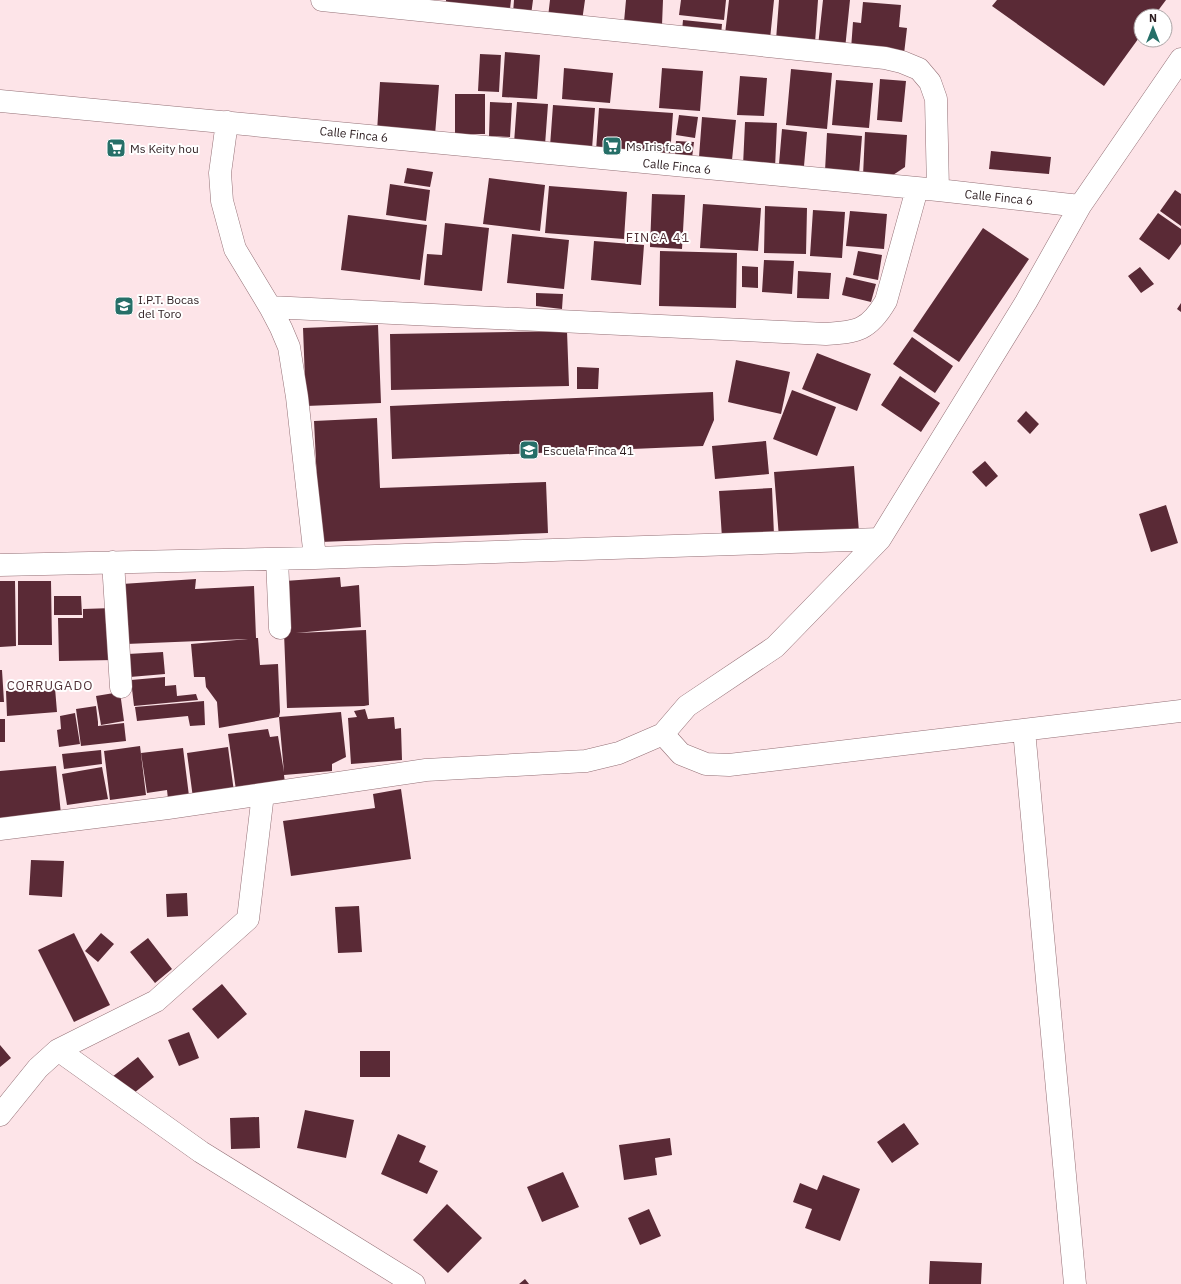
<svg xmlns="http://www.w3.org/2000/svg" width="1181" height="1284" font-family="'IBM Plex Sans',sans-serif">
<rect width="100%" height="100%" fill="#fde4e8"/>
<path fill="#5a2a36" d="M446,0H511L510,9L446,5Z
M514,0H533L531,15L513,13Z
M550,0H585L582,21L548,17Z
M626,0H663L662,25L624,22Z
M681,0H726L724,20L679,15Z
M729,0H774L770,39L725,34Z
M779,0H818L815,43L776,40Z
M823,0H850L845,49L818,46Z
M997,0H1166L1154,16H1141V35L1104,86L992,6Z
M863,2L901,5L899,27L907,28L904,54L851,49L853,22L861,23Z
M683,20L722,24L721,35L682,31Z
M505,52L540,55L537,99L502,97Z
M480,54L501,55L499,92L478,91Z
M564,68L613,73L610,103L562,99Z
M662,68L703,71L700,111L659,108Z
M791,69L832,73L827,129L786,125Z
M740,76L767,78L764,116L737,115Z
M880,79L906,81L902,122L877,120Z
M836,80L873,83L869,128L832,125Z
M380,82L439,85L435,135L377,132Z
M455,94H485V134H455Z
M490,102L512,103L510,137L489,136Z
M517,102L548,104L545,145L514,143Z
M553,105L595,108L592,149L550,146Z
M599,108L673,113L670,156L596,151Z
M679,115L698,117L695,138L676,135Z
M702,117L736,120L732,160L699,157Z
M745,122L777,123L775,168L743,166Z
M782,129L807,132L804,166L779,164Z
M865,132L907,135L905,167L890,177L863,176Z
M827,133L862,136L859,174L825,171Z
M676,141L694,142L692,158L675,157Z
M991,151L1051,157L1049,174L989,169Z
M407,168L433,172L430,187L404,183Z
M489,178L545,185L540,231L483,224Z
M390,184L430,190L426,221L386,215Z
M549,186L627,192L624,239L545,233Z
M1175,190L1181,194V226L1160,211Z
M652,194L685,195L682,249L650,247Z
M703,204L761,208L758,251L700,248Z
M765,206L807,208L806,254L764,253Z
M813,210L845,212L842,258L810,256Z
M850,211L887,214L884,249L846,246Z
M1158,213L1181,229V244L1169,260L1139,239Z
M348,215L427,225L420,280L341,270Z
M445,223L489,228L482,291L424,285L427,254L442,255Z
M983,228L1029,259L959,362L913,331Z
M512,234L569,240L564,289L507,283Z
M594,241L644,245L641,285L591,280Z
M660,251L737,253L736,308L659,306Z
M858,251L882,255L878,280L853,275Z
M764,260L794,261L792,294L762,292Z
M742,266L758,267V288L742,287Z
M1140,267L1154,284L1141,293L1128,276Z
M798,271L831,273L829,299L797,298Z
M846,277L876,284L871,302L842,295Z
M536,293L563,294L562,309L536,306Z
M1181,303V312L1177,309Z
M378,325L381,403L306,406L303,328Z
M567,331L569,386L391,390L390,334Z
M912,337L953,366L935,393L893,364Z
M817,353L871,374L857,411L802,389Z
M736,360L790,372L781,414L728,402Z
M577,367L599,368L598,389H577Z
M900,376L940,403L921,432L881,405Z
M792,390L836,407L817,456L773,439Z
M713,392L714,420L703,446L392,459L390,406Z
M1026,411L1039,424L1030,434L1017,421Z
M377,418L380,488L546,482L548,533L320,542L314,421Z
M766,441L769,474L715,479L712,446Z
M985,461L998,476L986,487L972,472Z
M854,466L859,532L779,538L774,472Z
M772,488L774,535L722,538L719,491Z
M1166,505L1178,543L1151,552L1139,514Z
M340,577L341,587L359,585L361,627L296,633L366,630L369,705L364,706L287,708L284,633L285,581Z
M196,579L195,589L254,586L256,638H258L260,665L278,664L280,712L279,717L341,712L346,757L332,764V771L284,775L285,783L236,790L228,734L268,729L270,737L278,736L284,772L279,717L219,728L217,702L206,687L205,677H194L191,644L248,639L126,644L122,584Z
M0,581H15L16,646L0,647Z
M18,581H51L52,645H18Z
M54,596H81L82,615H54Z
M113,608L114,660L59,661L58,618H83V609Z
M163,652L165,674L130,677L128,654Z
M0,670H2L4,702H0Z
M165,677V686L176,685L177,696L196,694L198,700L134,706L131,680Z
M55,688L57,712L7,716L6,691Z
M120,692L124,721L101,725L96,696Z
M204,701L205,725L190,726L188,716L137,721L135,707Z
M96,706L98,722V726L124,723L126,741L81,746L76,709Z
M365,709L368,719L394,717L395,729L401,728L402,760L351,764L348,718L357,717L354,711Z
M75,713L80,744L59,747L57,730L61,729L60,716Z
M0,719H5V742H0Z
M140,746L146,795L110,800L104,751Z
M228,747L234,792L193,798L187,753Z
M183,748L189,796L168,799L167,790L147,793L141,753Z
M101,750L102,764L64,769L62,754Z
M56,766L61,814L0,820V771Z
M102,767L108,799L67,805L62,774Z
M401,789L411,859L291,876L283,821L375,808L373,794Z
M31,860L64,861L62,897L29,895Z
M187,893L188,916L167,917L166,894Z
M359,906L362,952L338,953L335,907Z
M74,933L110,1005L74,1022L38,950Z
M101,933L114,944L98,962L85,951Z
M148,938L172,969L155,983L130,952Z
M222,984L247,1014L218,1039L192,1009Z
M189,1032L199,1058L179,1066L168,1040Z
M0,1045L11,1058L0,1067Z
M360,1051H390V1077H360Z
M138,1057L154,1077L134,1093L112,1077Z
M305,1110L354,1120L346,1158L297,1148Z
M259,1117L260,1148L231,1149L230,1118Z
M904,1123L919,1144L892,1163L877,1142Z
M398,1134L426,1146L419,1162L438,1171L427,1194L381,1174Z
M670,1138L672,1155L655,1158L657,1175L624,1180L619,1145Z
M563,1172L579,1207L542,1222L527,1187Z
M823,1175L860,1189L840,1241L805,1228L812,1209L793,1202L800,1183L817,1190Z
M447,1204L482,1238L448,1273L413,1240Z
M649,1209L661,1236L640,1245L628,1218Z
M930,1261L982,1263L981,1284H929Z
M525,1279L529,1284H519Z"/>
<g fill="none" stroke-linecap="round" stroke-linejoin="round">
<g stroke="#947076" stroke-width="23">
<path id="minor" d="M322,0L885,58L902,62L919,69L930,82L936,99L938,190
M0,101L938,190L1080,206
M227,122L220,173L222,201L235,249L270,307L281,328L289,347L297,397L315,558
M270,307L826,334C858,332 869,330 886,301L917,189
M277,559L280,628
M113,562L121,687
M0,565L315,558L880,539
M1024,730L1075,1284
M663,734L681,754L706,764L729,765L1181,711
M0,829L168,808L426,770L586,761L619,753L663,734L687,706L775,647L880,539L1026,302L1080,206L1181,59
M58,1050L201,1152L414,1284
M0,1115L38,1068L58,1050L156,1001L248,919L263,794"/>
</g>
<use href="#minor" stroke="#fff" stroke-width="22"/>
</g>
<defs>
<g id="supermarket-square" transform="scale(1)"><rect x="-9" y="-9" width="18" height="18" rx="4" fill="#266f68" stroke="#fff"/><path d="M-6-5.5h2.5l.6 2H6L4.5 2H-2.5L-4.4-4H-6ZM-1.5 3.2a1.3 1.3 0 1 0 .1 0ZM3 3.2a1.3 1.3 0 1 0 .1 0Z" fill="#fff"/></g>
<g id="school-square" transform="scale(1)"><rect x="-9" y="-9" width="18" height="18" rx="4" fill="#266f68" stroke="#fff"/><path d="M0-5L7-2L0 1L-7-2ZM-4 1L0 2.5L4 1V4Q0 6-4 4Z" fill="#fff"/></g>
</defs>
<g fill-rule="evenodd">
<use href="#supermarket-square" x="612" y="146"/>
<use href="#supermarket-square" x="116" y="148"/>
<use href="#school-square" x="124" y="306"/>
<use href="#school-square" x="529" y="450"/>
</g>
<g text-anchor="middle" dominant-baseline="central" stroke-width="4" stroke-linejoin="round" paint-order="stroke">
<g font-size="12" fill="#2c1d20" stroke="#fff">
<text transform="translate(354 134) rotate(6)">Calle Finca 6</text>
<text transform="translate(677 166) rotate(6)">Calle Finca 6</text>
<text transform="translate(999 197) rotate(6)">Calle Finca 6</text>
</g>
<g font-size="12" fill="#2c1d20" stroke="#fff" text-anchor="start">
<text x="626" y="146">Ms Iris fca 6</text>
<text x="130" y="148">Ms Keity hou</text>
<text x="138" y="299">I.P.T. Bocas<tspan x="138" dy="14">del Toro</tspan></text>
<text x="543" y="450">Escuela Finca 41</text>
</g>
<g font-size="13" letter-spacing="1" fill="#523238" stroke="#fff">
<text x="658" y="237">FINCA 41</text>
<text x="50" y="685">CORRUGADO</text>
</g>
</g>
<g transform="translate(1153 28)"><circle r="19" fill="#ffffff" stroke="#aba5a6"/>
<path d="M0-3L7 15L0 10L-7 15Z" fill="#266f68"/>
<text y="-6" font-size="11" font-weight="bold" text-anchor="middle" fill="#2c1d20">N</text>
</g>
</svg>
